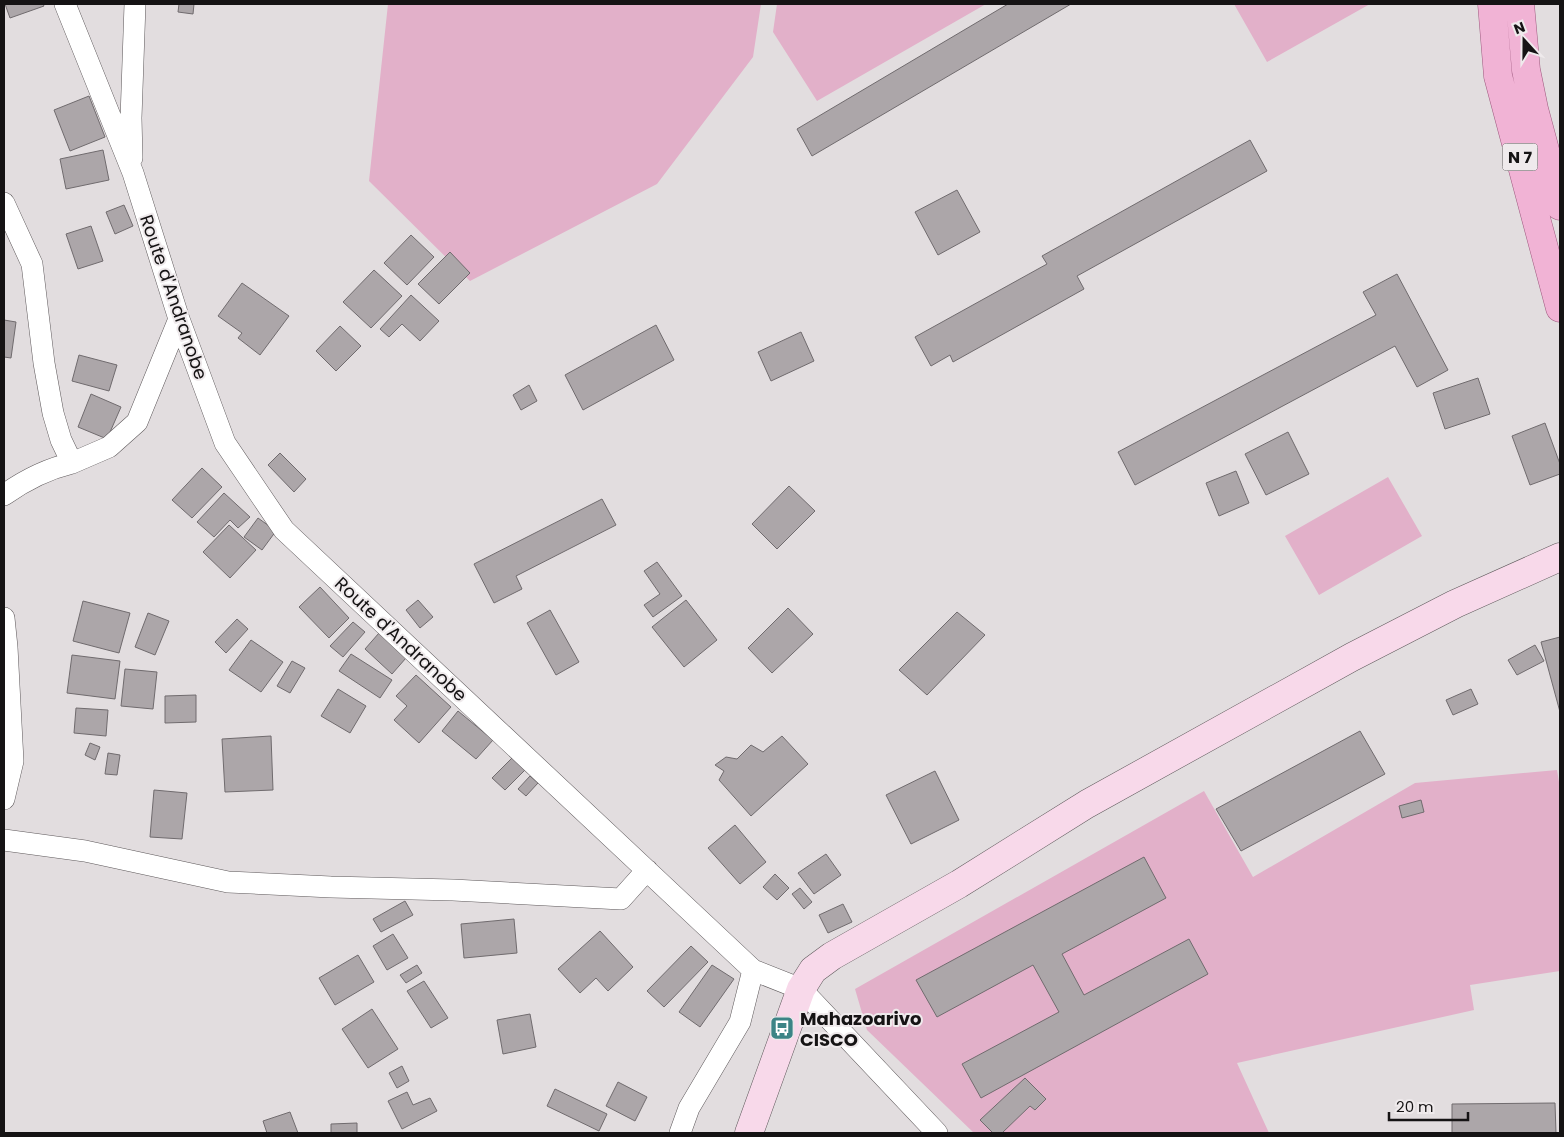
<svg xmlns="http://www.w3.org/2000/svg" width="1564" height="1137" font-family="Poppins,sans-serif">
<rect width="100%" height="100%" fill="#e2dddf"/>
<path fill="#e2b0c9" d="M388,4H761L753,57L657,184L470,281L369,181Z
M777,4H986L817,101L773,32Z
M1234,4H1370L1267,62Z
M1388,477L1422,536L1319,595L1285,536Z
M1557,770L1560,788V971L1470,985L1474,1010L1237,1063L1269,1133H974L867,1030L855,989L1204,791L1253,877L1415,783Z"/>
<path fill="#aca6a9" stroke="#706b6e" d="M5,4H43L44,6L10,18Z
M179,4H194L193,14L178,12Z
M1008,4H1071L812,156L797,129Z
M89,96L105,137L70,151L54,110Z
M1250,140L1267,171L1077,276L1084,289L953,362L950,355L931,366L915,337L1047,264L1042,256Z
M103,150L109,180L66,189L60,159Z
M957,190L980,232L938,255L915,212Z
M124,205L133,226L115,234L106,212Z
M91,226L103,261L78,269L66,234Z
M411,235L434,257L407,285L384,263Z
M450,252L470,273L439,304L418,284Z
M374,270L402,296L371,328L343,302Z
M1397,274L1448,370L1417,387L1395,346L1135,485L1118,452L1376,315L1363,292Z
M242,283L289,316L260,355L238,338L242,333L218,316Z
M411,295L439,321L420,341L402,324L389,337L380,329Z
M4,320L16,322L11,358L4,357Z
M656,325L674,360L583,410L565,375Z
M340,326L361,346L336,371L316,351Z
M801,332L814,361L771,381L758,352Z
M79,355L117,365L109,391L72,381Z
M1478,378L1490,414L1445,429L1433,393Z
M529,385L537,401L521,410L513,395Z
M91,394L121,407L107,439L78,427Z
M1545,423L1560,464V474L1530,485L1512,436Z
M1288,432L1309,474L1266,495L1245,454Z
M280,453L306,479L294,492L268,465Z
M202,468L222,487L192,518L172,500Z
M1236,471L1249,503L1219,516L1206,483Z
M789,486L815,511L777,549L752,524Z
M224,493L250,517L238,528L230,520L214,537L197,522Z
M602,499L616,525L516,576L522,589L494,603L474,564Z
M258,518L276,531L262,550L244,537Z
M229,525L256,550L230,578L203,552Z
M657,562L682,596L653,617L644,605L660,594L644,571Z
M320,587L349,618L329,638L299,607Z
M418,600L433,617L420,628L406,610Z
M686,600L717,640L684,667L652,627Z
M83,601L130,613L119,653L73,641Z
M788,608L813,634L772,673L748,648Z
M550,610L579,662L556,675L527,623Z
M957,612L985,635L927,695L899,670Z
M148,613L169,621L155,655L135,647Z
M237,619L248,629L226,653L215,642Z
M353,622L365,632L343,657L330,646Z
M379,633L406,658L392,674L365,649Z
M1560,637V712L1541,642Z
M251,640L283,662L261,692L229,670Z
M1535,645L1544,661L1517,675L1508,660Z
M351,654L392,680L380,698L339,671Z
M72,655L120,661L115,699L67,693Z
M292,661L305,668L290,693L277,686Z
M125,669L157,672L153,709L121,706Z
M416,675L451,707L419,743L394,720L407,706L396,696Z
M338,689L366,706L350,733L321,716Z
M1471,689L1478,704L1453,715L1446,700Z
M196,695V722L165,723V696Z
M76,708L108,710L106,736L74,733Z
M458,711L493,740L476,759L442,731Z
M1360,731L1385,774L1241,851L1216,809Z
M271,736L273,790L225,792L222,739Z
M782,736L808,764L751,816L719,780L724,771L715,765L726,757L737,759L751,745L763,752Z
M90,743L100,747L95,760L85,755Z
M108,753L120,755L117,775L105,774Z
M513,757L526,769L505,790L492,778Z
M935,771L959,820L911,844L886,795Z
M530,776L538,783L526,796L518,789Z
M154,790L187,793L182,839L150,837Z
M1421,800L1424,812L1402,818L1399,806Z
M735,825L766,862L740,884L708,848Z
M826,854L841,875L814,894L798,873Z
M1144,857L1166,898L1062,954L1084,995L1189,939L1208,974L981,1098L962,1064L1059,1012L1033,965L937,1017L916,980Z
M775,874L789,888L777,900L763,887Z
M800,888L812,902L804,909L792,894Z
M405,901L413,915L381,932L373,919Z
M843,904L852,922L828,933L819,915Z
M514,919L517,953L464,958L461,924Z
M600,931L633,967L608,991L596,978L580,993L558,969Z
M393,934L408,958L387,970L373,946Z
M691,946L708,962L664,1007L647,991Z
M358,955L374,982L335,1005L319,978Z
M417,965L422,973L406,983L400,975Z
M712,965L734,979L700,1027L679,1012Z
M424,981L448,1018L431,1028L407,991Z
M372,1009L398,1049L368,1068L342,1029Z
M530,1014L536,1047L503,1054L497,1020Z
M402,1066L409,1081L397,1088L389,1073Z
M1025,1078L1046,1099L1035,1110L1030,1106L1002,1133H993L980,1120Z
M618,1082L647,1097L635,1121L606,1106Z
M555,1089L607,1114L599,1131L547,1106Z
M407,1092L413,1105L430,1098L437,1111L402,1129L388,1101Z
M1555,1103L1556,1133H1452V1104Z
M290,1112L298,1133H267L263,1121Z
M357,1123V1133H331V1124Z"/>
<g fill="none" stroke-linecap="round" stroke-linejoin="round">
<g stroke="#5e595b" stroke-width="22">
<path id="minor" d="M65,4L133,173L179,319L225,443L284,530L753,970L801,989L937,1133
M132,158L131,118L135,4
M4,203L32,264L44,363L53,413L61,440L72,463L109,447L137,422L179,319
M4,495C25,480 47,469 72,463
M4,618L7,647L13,761L4,799
M4,840L85,851L228,882L331,887L453,890L621,899L647,870
M680,1133L689,1108L740,1022L753,970"/>
</g>
<g stroke="#5e595b" stroke-width="29">
<path id="secondary" d="M749,1133L801,989L813,970L832,956L959,884L1087,804L1352,657L1455,604L1560,557"/>
</g>
<g stroke="#9e5a7f" stroke-width="29">
<path id="primary" d="M1492,4L1498,76L1560,308
M1520,4L1526,70L1534,109L1560,206"/>
</g>
<use href="#minor" stroke="#fff" stroke-width="21"/>
<use href="#secondary" stroke="#f8d9ea" stroke-width="28"/>
<use href="#primary" stroke="#f1b3d5" stroke-width="28"/>
</g>
<defs>
<g id="bus-square" transform="scale(1.25)"><rect x="-9" y="-9" width="18" height="18" rx="4" fill="#3c8486" stroke="#efeaec"/><path d="M-5-6H5V4H4V6H2V4H-2V6H-4V4H-5ZM-3.5-4V0h7V-4ZM-3.5 1.2v1.5H-2V1.2ZM2 1.2v1.5H3.5V1.2Z" fill="#fff"/></g>
</defs>
<g fill-rule="evenodd">
<use href="#bus-square" x="782" y="1028"/>
</g>
<g text-anchor="middle" dominant-baseline="central" stroke-width="4" stroke-linejoin="round" paint-order="stroke">
<rect fill="#efeaec" stroke="#565455" stroke-width="1" x="1502.5" y="143.5" width="35" height="27" rx="4"/>
<g font-size="16" font-weight="bold" fill="#151314">
<text x="1520" y="157">N 7</text>
</g>
<g font-size="18" fill="#151314" stroke="#efeaec">
<text transform="translate(174 297) rotate(71)">Route d'Andranobe</text>
<text transform="translate(401 639) rotate(43)">Route d'Andranobe</text>
</g>
<g font-size="18" font-weight="bold" fill="#151314" stroke="#efeaec" text-anchor="start">
<text x="800" y="1018">Mahazoarivo<tspan x="800" dy="21">CISCO</tspan></text>
</g>
</g>
<rect width="1564" height="1137" fill="none" stroke="#151314" stroke-width="10"/>
<g transform="translate(1524 40) rotate(339)" stroke="#efeaec" stroke-width="4" paint-order="stroke">
<path d="M0-4L9 19L0 12L-9 19Z" fill="#151314"/>
<text y="-8" font-size="14" font-weight="bold" text-anchor="middle" fill="#151314">N</text>
</g>
<path d="M1389 1112v8h79v-8" fill="none" stroke="#151314" stroke-width="2.5"/>
<text x="1396" y="1112" font-size="15" fill="#151314" stroke="#efeaec" stroke-width="4" paint-order="stroke">20 m</text>
</svg>
